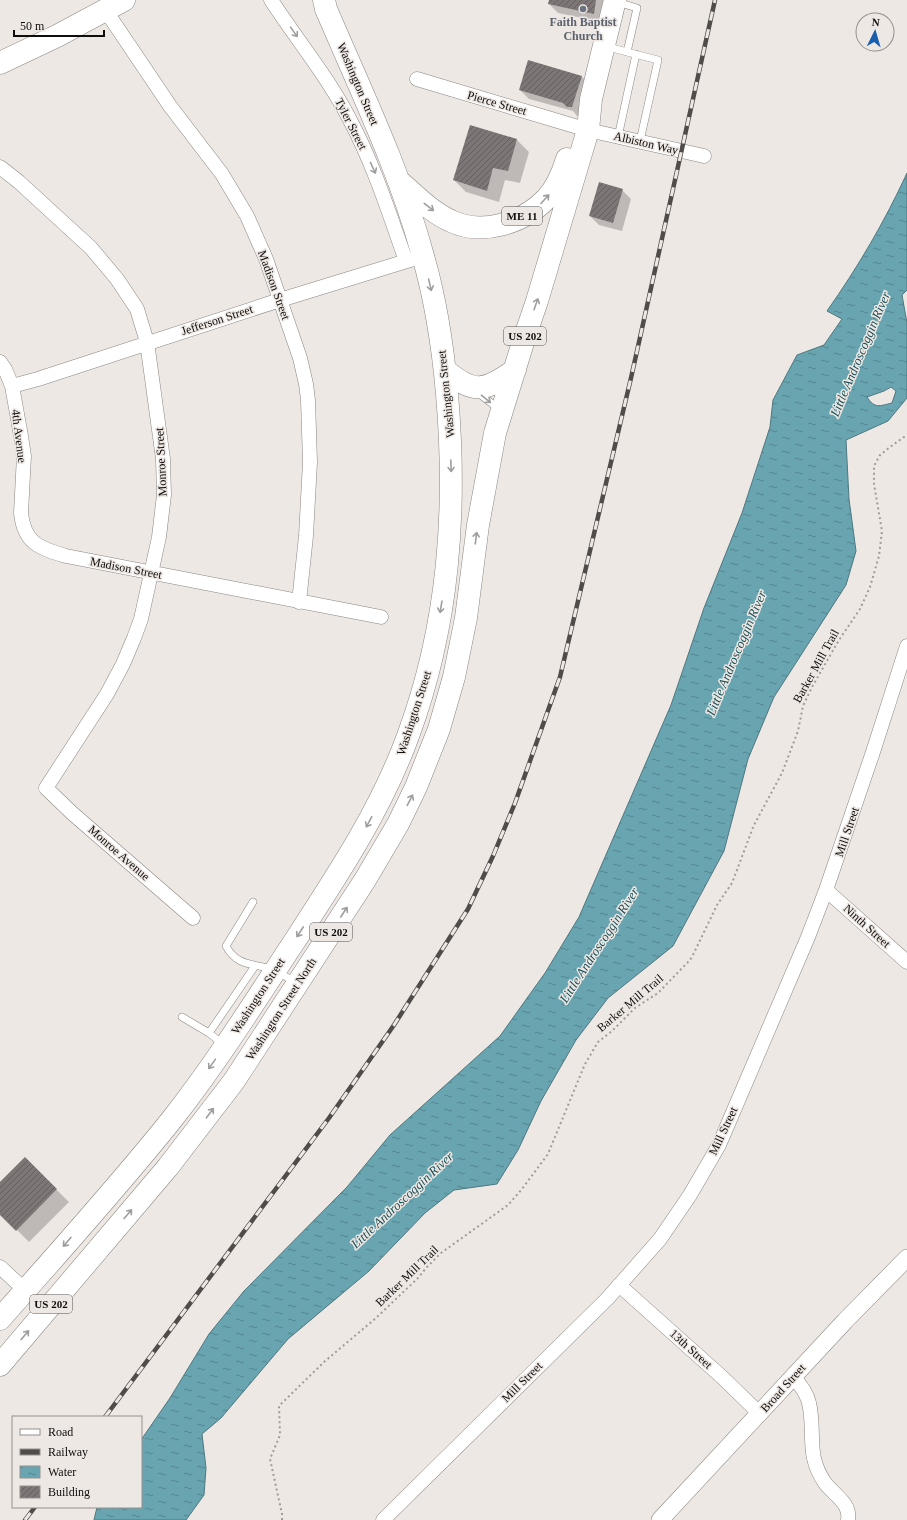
<svg xmlns="http://www.w3.org/2000/svg" width="907" height="1520" font-family="'Times New Roman',serif">
<defs>
<pattern id="water-ripples" width="26" height="14" patternUnits="userSpaceOnUse"><rect width="26" height="14" fill="#68a5b1"/><path d="M2 4q2-2 4 0t4 0M15 11q2-2 4 0t4 0" fill="none" stroke="#54858e"/></pattern>
<pattern id="building-hatch" width="6" height="6" patternUnits="userSpaceOnUse"><rect width="6" height="6" fill="#7d7676"/><path d="M-1 1l2-2M0 6l6-6M5 7l2-2" fill="none" stroke="#655f5f"/></pattern>
</defs>
<rect width="100%" height="100%" fill="#eee8e4"/>
<path fill="url(#water-ripples)" stroke="#4d7780" fill-rule="evenodd" d="M907,173V290L902,295L907,323V398L888,421L846,440L849,499L856,551L846,585L774,697L748,759L724,851L673,946L608,998L576,1040L541,1101L518,1150L497,1184L454,1190L425,1213L369,1271L288,1339L221,1418L202,1434L206,1468L204,1495L186,1520H94L97,1507H141V1440L170,1398L209,1334L244,1291L347,1187L390,1135L500,1036L545,973L579,917L671,705L704,608L742,513L770,427L773,400L797,355L824,345L842,319L827,311C858,267 885,221 907,173ZM891,387L896,391L892,403C879,406 875,409 867,397L884,391Z"/>
<path fill="#0003" d="M550,0H606L602,22L558,13L549,4Z
M582,77L591,85L581,116H577L573,111L529,99L520,90Z
M517,140L529,152L520,183L505,180L499,202L466,192L454,180Z
M622,190L631,199L622,231L599,225L590,216Z
M25,1159L69,1202L29,1242L0,1213V1184Z"/>
<path fill="url(#building-hatch)" d="M549,0H596L594,14L548,4Z
M528,60L582,76L572,107H567L563,103L519,90Z
M470,125L517,139L508,171L493,168L487,191L453,180Z
M599,182L623,189L613,223L589,216Z
M25,1157L57,1189L16,1231L0,1215V1182Z"/>
<g fill="none" stroke-linecap="round" stroke-linejoin="round">
<g stroke="#8a8581" stroke-width="8">
<path id="service" d="M605,46L627,52L637,8L617,2
M627,52L658,60L640,141
M618,137L636,54
M477,392L499,409
M253,902L226,946C237,967 254,963 274,970C281,973 289,979 296,983
M182,1017L209,1033
M224,1045L209,1033L255,966"/>
</g>
<g stroke="#8a8581" stroke-width="15">
<path id="minor" d="M271,0C297,40 328,77 350,120C374,165 389,213 406,261
M106,11L170,106L222,174L247,216L266,259L300,358L306,384L308,400L310,462L306,536L299,602
M417,79L578,127
M588,130L704,156
M0,167L19,182L91,248L117,279L137,309L147,342L163,459L164,495L159,537L141,619L134,638L123,664L107,694L46,788L72,813L193,918
M0,362L5,369L12,386L21,436L24,456L21,513C24,543 39,548 66,556L381,617
M12,386L38,379L280,300L423,256
M826,890L907,962
M0,1267L25,1290
M619,1285L722,1377L760,1414
M794,1377C800,1385 807,1393 809,1403C816,1433 805,1454 825,1483C834,1495 851,1503 848,1520
M383,1520L607,1299L660,1239L690,1195L719,1145L808,937L826,890L873,752L907,646"/>
</g>
<g stroke="#8a8581" stroke-width="18">
<path id="tertiary" d="M660,1520L845,1321L907,1258"/>
</g>
<g stroke="#8a8581" stroke-width="23">
<path id="primary" d="M0,63L57,36L124,0"/>
</g>
<g stroke="#8a8581" stroke-width="23">
<path id="trunk" d="M400,182C416,196 431,212 451,221C482,236 523,223 546,199C556,189 563,172 567,159
M445,370C474,394 484,392 515,370
M0,1319C58,1253 118,1187 173,1118C217,1062 255,1001 294,942C337,876 381,810 408,736C449,625 457,511 447,394C443,348 436,301 423,256C400,171 361,91 326,9L324,0
M0,1365L168,1167L234,1081L365,880L398,824L416,787L439,729L454,677L466,618L478,525L495,433L525,336L537,301L588,130L591,99L615,0"/>
</g>
<path stroke="#9f9b98" stroke-width="2" stroke-dasharray="2 3" stroke-linecap="butt" d="M282,1520V1514L270,1459L280,1435L279,1406L324,1362L376,1318L418,1278L426,1268L441,1253L508,1205L522,1189L548,1154L585,1064L598,1042L612,1031L635,1008L658,993L690,960L694,953L717,905L732,883L754,825L782,773L798,731L803,706L812,687L839,640L860,609L870,587L879,556L882,531L874,484V466L880,455L894,444L907,435"/>
<use href="#service" stroke="#fff" stroke-width="7"/>
<use href="#minor" stroke="#fff" stroke-width="14"/>
<use href="#tertiary" stroke="#fff" stroke-width="17"/>
<use href="#primary" stroke="#fff" stroke-width="22"/>
<use href="#trunk" stroke="#fff" stroke-width="22"/>
<g stroke="#504c4a" stroke-width="4.5">
<path id="rail" d="M105,1417L329,1118L394,1025L468,909L493,856L515,803L560,677L631,378L715,0
M25,1520L35,1507"/>
</g>
<use href="#rail" stroke="#eee8e4" stroke-width="3" stroke-dasharray="9" stroke-linecap="butt"/>
</g>
<defs><path id="oneway-shaft" d="M-6 0H5M1.5-3L5.5 0L1.5 3" fill="none" stroke-width="1.6" stroke-linecap="round" stroke-linejoin="round"/></defs>
<g stroke="#9f9e9e">
<use href="#oneway-shaft" transform="translate(294 32) rotate(55)"/>
<use href="#oneway-shaft" transform="translate(373 168) rotate(65)"/>
<use href="#oneway-shaft" transform="translate(545 199) rotate(-48)"/>
<use href="#oneway-shaft" transform="translate(429 207) rotate(38)"/>
<use href="#oneway-shaft" transform="translate(430 285) rotate(77)"/>
<use href="#oneway-shaft" transform="translate(536 304) rotate(-71)"/>
<use href="#oneway-shaft" transform="translate(486 399) rotate(39)"/>
<use href="#oneway-shaft" transform="translate(451 466) rotate(88)"/>
<use href="#oneway-shaft" transform="translate(476 538) rotate(-83)"/>
<use href="#oneway-shaft" transform="translate(441 607) rotate(99)"/>
<use href="#oneway-shaft" transform="translate(410 800) rotate(-63)"/>
<use href="#oneway-shaft" transform="translate(369 822) rotate(118)"/>
<use href="#oneway-shaft" transform="translate(344 912) rotate(-57)"/>
<use href="#oneway-shaft" transform="translate(300 932) rotate(123)"/>
<use href="#oneway-shaft" transform="translate(212 1064) rotate(125)"/>
<use href="#oneway-shaft" transform="translate(210 1113) rotate(-53)"/>
<use href="#oneway-shaft" transform="translate(128 1214) rotate(-50)"/>
<use href="#oneway-shaft" transform="translate(67 1242) rotate(131)"/>
<use href="#oneway-shaft" transform="translate(25 1335) rotate(-50)"/>
</g>
<circle fill="#6b7280" stroke="#eee8e4" stroke-width="1.5" cx="583" cy="9" r="4"/>
<g text-anchor="middle" dominant-baseline="central" stroke-width="3" stroke-linejoin="round" paint-order="stroke">
<g fill="#eee8e4" stroke="#524f4d" stroke-width="1">
<rect x="502" y="207" width="40" height="18" rx="3"/>
<rect x="504" y="327" width="42" height="18" rx="3"/>
<rect x="310" y="923" width="42" height="18" rx="3"/>
<rect x="30" y="1295" width="42" height="18" rx="3"/>
</g>
<g font-size="11" font-weight="bold" fill="#0f0d0c">
<text x="522" y="216">ME 11</text>
<text x="525" y="336">US 202</text>
<text x="331" y="932">US 202</text>
<text x="51" y="1304">US 202</text>
</g>
<g font-size="12" font-weight="bold" fill="#5b616d" stroke="#eee8e4">
<text x="583" y="22">Faith Baptist<tspan x="583" dy="14">Church</tspan></text>
</g>
<g font-size="12" fill="#0f0d0c" stroke="#eee8e4">
<text transform="translate(358 84) rotate(67)">Washington Street</text>
<text transform="translate(497 103) rotate(16)">Pierce Street</text>
<text transform="translate(351 124) rotate(63)">Tyler Street</text>
<text transform="translate(646 143) rotate(13)">Albiston Way</text>
<text transform="translate(274 285) rotate(70)">Madison Street</text>
<text transform="translate(217 320) rotate(-18)">Jefferson Street</text>
<text transform="translate(446 394) rotate(-96)">Washington Street</text>
<text transform="translate(19 436) rotate(83)">4th Avenue</text>
<text transform="translate(161 462) rotate(-93)">Monroe Street</text>
<text transform="translate(126 568) rotate(11)">Madison Street</text>
<text transform="translate(816 666) rotate(-61)">Barker Mill Trail</text>
<text transform="translate(414 713) rotate(-72)">Washington Street</text>
<text transform="translate(847 832) rotate(-71)">Mill Street</text>
<text transform="translate(119 853) rotate(41)">Monroe Avenue</text>
<text transform="translate(867 926) rotate(42)">Ninth Street</text>
<text transform="translate(258 996) rotate(-57)">Washington Street</text>
<text transform="translate(630 1003) rotate(-40)">Barker Mill Trail</text>
<text transform="translate(281 1009) rotate(-57)">Washington Street North</text>
<text transform="translate(723 1131) rotate(-65)">Mill Street</text>
<text transform="translate(407 1276) rotate(-44)">Barker Mill Trail</text>
<text transform="translate(691 1349) rotate(42)">13th Street</text>
<text transform="translate(522 1382) rotate(-45)">Mill Street</text>
<text transform="translate(783 1388) rotate(-48)">Broad Street</text>
</g>
<g font-size="13" font-style="italic" fill="#164c55" stroke="#eee8e4">
<text transform="translate(860 354) rotate(-67)">Little Androscoggin River</text>
<text transform="translate(736 653) rotate(-67)">Little Androscoggin River</text>
<text transform="translate(599 945) rotate(-57)">Little Androscoggin River</text>
<text transform="translate(402 1200) rotate(-43)">Little Androscoggin River</text>
</g>
</g>
<rect x="12" y="1416" width="130" height="92" fill="#eee8e4" stroke="#95908e"/>
<rect x="20" y="1429" width="20" height="6" fill="#ffffff" stroke="#95908e"/>
<text x="48" y="1436" font-size="12" fill="#0f0d0c">Road</text>
<rect x="20" y="1449" width="20" height="6" fill="#504c4a" stroke="#95908e"/>
<text x="48" y="1456" font-size="12" fill="#0f0d0c">Railway</text>
<rect x="20" y="1466" width="20" height="12" fill="url(#water-ripples)" stroke="#95908e"/>
<text x="48" y="1476" font-size="12" fill="#0f0d0c">Water</text>
<rect x="20" y="1486" width="20" height="12" fill="url(#building-hatch)" stroke="#95908e"/>
<text x="48" y="1496" font-size="12" fill="#0f0d0c">Building</text>
<g transform="translate(875 32) rotate(5)"><circle r="19" fill="#eee8e4" stroke="#95908e"/>
<path d="M0-3L7 15L0 10L-7 15Z" fill="#195dad"/>
<text y="-6" font-size="11" font-weight="bold" text-anchor="middle" fill="#0f0d0c">N</text>
</g>
<path d="M14 30v6h90v-6" fill="none" stroke="#0f0d0c" stroke-width="2"/>
<text x="20" y="30" font-size="12" fill="#0f0d0c" stroke="#eee8e4" stroke-width="3" paint-order="stroke">50 m</text>
</svg>
